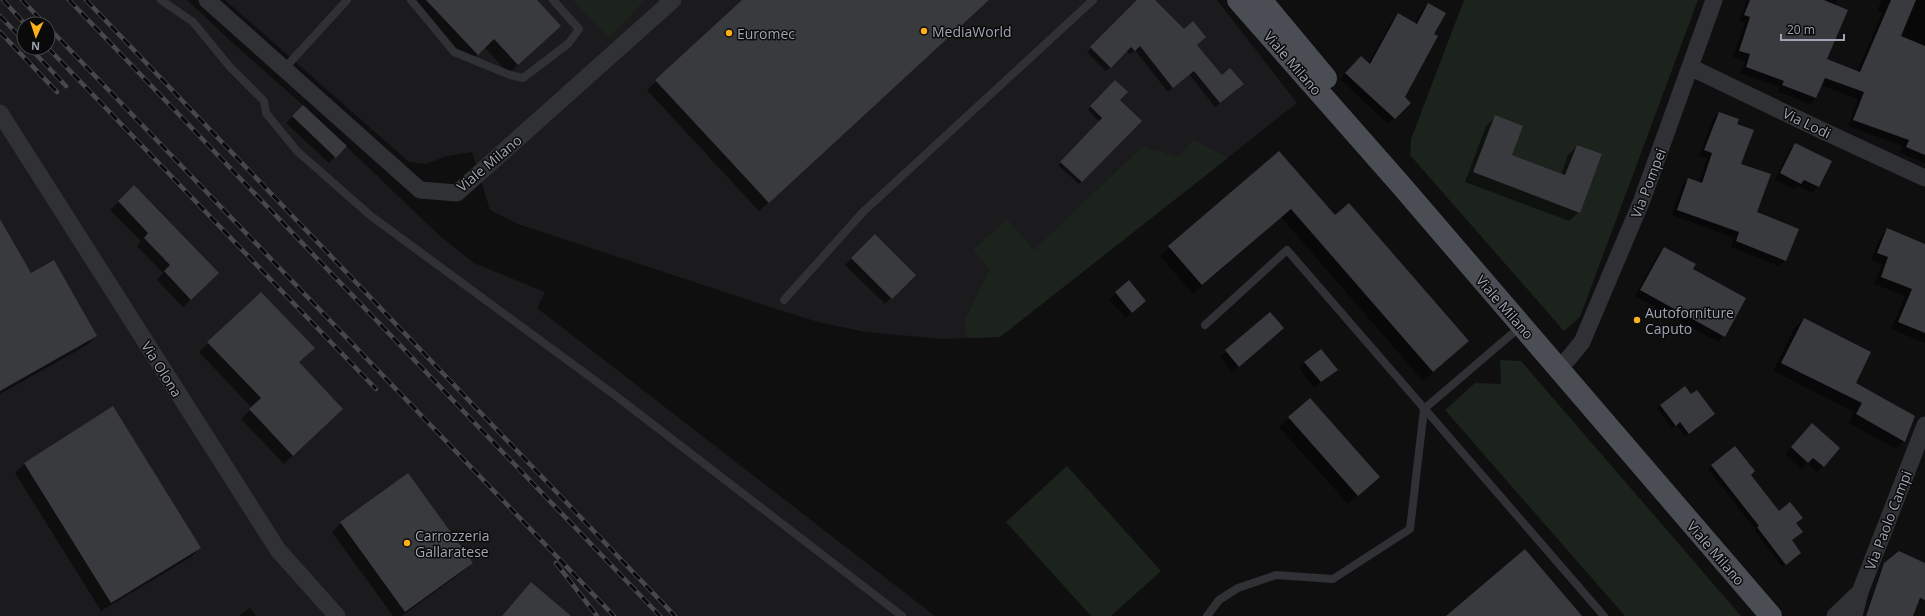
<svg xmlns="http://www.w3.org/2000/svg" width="1925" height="616" font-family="'Open Sans',sans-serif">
<rect width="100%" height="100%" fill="#0f0f10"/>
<path fill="#1b1b1d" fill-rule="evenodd" d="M0,0H187L234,44L303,105L440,236L474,263L545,292L537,308L935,616H0ZM24,24H48V48H24Z
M225,0H1217L1297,103L1000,337L944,339L865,332L818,322L776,309L518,224L490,210L472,152L447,156L426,164L409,162Z"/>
<path fill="#1b231c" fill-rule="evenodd" d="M573,0H645L609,38Z
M1464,0H1698L1580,317L1564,331L1410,155L1411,139ZM1495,116L1512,155L1565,175L1577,145L1602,155L1579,212L1473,172Z
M1194,140L1228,158L1000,337L967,338L964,322L990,269L973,250L1007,219L1034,250L1143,146L1178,157Z
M1500,360L1521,361L1741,616H1625L1445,410L1475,383L1501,384Z
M1067,466L1161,571L1111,616H1091L1006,522Z"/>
<path fill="#0007" d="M415,0H535L550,35L509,73L485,48L468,63L412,3Z
M743,0H989L759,211L647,90Z
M1139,0H1154L1196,45L1221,76L1238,89L1215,107L1189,74L1168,92L1135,50L1130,54L1126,51L1106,71L1087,52Z
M1747,0H1837L1825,60L1857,72L1882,13L1877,11L1882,0H1925V163L1900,153L1903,146L1848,126L1858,99L1821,85L1816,98L1810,104L1777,91L1779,87L1740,73L1745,61L1733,57L1745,23L1739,21Z
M1428,4L1433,35L1404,97L1409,103L1388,124L1340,79L1361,57L1368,64L1392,21L1398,15L1415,24L1422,10Z
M1115,81L1119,100L1140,121L1079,184L1058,165L1100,122L1088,110Z
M303,106L346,146L329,163L286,123Z
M1719,113L1736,124L1739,164L1756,213L1785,260L1779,266L1731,247L1734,238L1672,215L1682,185L1688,179L1699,183L1707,158L1699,156L1713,119Z
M1495,117L1510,156L1561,174L1568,155L1577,146L1579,212L1569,221L1465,182L1486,126Z
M1795,144L1818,186L1812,193L1798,186L1794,189L1775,180L1789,151Z
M1279,152L1334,216L1468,341L1423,381L1281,217L1193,294L1160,256Z
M134,187L218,273L183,307L157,280L163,273L137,246L141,241L110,210Z
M0,221L30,275L96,336L87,345L0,394Z
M1887,229L1925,245V343L1891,329L1905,296L1874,284L1882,264L1871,260L1880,237Z
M875,236L914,275L885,304L845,265Z
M1665,248L1724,336L1718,342L1635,296L1658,254Z
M1129,282L1139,307L1126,318L1109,299Z
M1270,314L1283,328L1232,372L1220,357Z
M1804,319L1855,383L1904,441L1896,449L1849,423L1854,412L1773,371L1795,327Z
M208,343L298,363L333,418L284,464L241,419L252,408L199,352Z
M1305,362L1336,370L1314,388L1299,368Z
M1684,387L1711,416L1685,436L1676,424L1672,428L1657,408Z
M1310,399L1369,486L1348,504L1279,427Z
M112,407L200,548L191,557L101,611L15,473L24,464Z
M1806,430L1823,466L1817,472L1807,463L1802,469L1785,454Z
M1735,447L1750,476L1779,512L1795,524L1791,540L1797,556L1782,567L1755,531L1756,530L1708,469Z
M407,475L472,563L462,572L402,616H393L332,532L341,523Z
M1885,564H1925V595L1921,602L1917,601L1912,616H1865L1882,567Z
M250,608L256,616H239Z"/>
<path fill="#383a3e" d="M426,0H537L561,26L518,65L494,39L478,55Z
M742,0H989L769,203L655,80Z
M1137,0H1155L1184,29L1193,21L1206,37L1197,45L1222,75L1230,68L1244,84L1220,103L1194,71L1173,88L1140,46L1135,51L1131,47L1111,68L1090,47Z
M1750,0H1824L1848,10L1827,59L1860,72L1891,0H1916L1901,36L1925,46V155L1906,147L1909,140L1853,120L1864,92L1825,78L1816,98L1782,85L1784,81L1746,67L1750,54L1739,51L1750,17L1744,15Z
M1428,3L1446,13L1434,34L1438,36L1405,97L1411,103L1395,119L1345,73L1361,56L1370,64L1398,13L1417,24Z
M1115,80L1128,92L1120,100L1142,121L1082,182L1060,162L1102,118L1090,106Z
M303,105L347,146L336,158L292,116Z
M1719,112L1739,119L1737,124L1754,130L1741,164L1771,174L1757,212L1799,229L1786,261L1736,241L1739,232L1677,210L1688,178L1702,183L1712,153L1704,150Z
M1495,115L1523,126L1512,155L1565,175L1577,145L1602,154L1580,213L1473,172Z
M1795,143L1832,161L1819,187L1804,180L1801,184L1780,173Z
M1279,151L1335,215L1349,203L1469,341L1433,372L1291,209L1202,285L1168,246Z
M134,185L219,273L191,300L164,271L170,265L144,238L148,233L118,201Z
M0,219L31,273L54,260L97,336L0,391Z
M1887,228L1925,244V333L1898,322L1912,289L1881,277L1888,257L1877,253Z
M875,234L916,275L892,299L851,258Z
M1664,247L1696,264L1693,269L1746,298L1725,337L1640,290Z
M1129,280L1146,301L1132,313L1115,292Z
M261,292L315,348L299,362L343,409L293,456L249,409L261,398L207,342Z
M1270,312L1284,328L1239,367L1225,350Z
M1804,318L1871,352L1856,383L1915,416L1905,442L1856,414L1862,403L1781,363Z
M1321,349L1338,370L1321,382L1304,362Z
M1685,386L1691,394L1697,390L1715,414L1689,434L1680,422L1676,426L1660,405Z
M1310,398L1380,477L1358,496L1288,417Z
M113,406L201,548L111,603L24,463Z
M1812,423L1840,448L1824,467L1813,458L1808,463L1791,447Z
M1735,446L1755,471L1751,475L1779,511L1790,502L1803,518L1796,523L1803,532L1792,540L1801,553L1786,565L1757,527L1759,526L1711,465Z
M408,473L473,563L405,612L340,522Z
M1525,549L1582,616H1446Z
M1899,551L1925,563V600L1920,598L1913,616H1866L1884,563Z
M531,582L571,616H502Z"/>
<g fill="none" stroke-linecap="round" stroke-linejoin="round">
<path stroke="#303135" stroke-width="8" d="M161,0L193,22L230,67L264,101L266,113L297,151L371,216L616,396L902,616
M411,0L454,52L510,75L523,78L569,43L579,29L553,0
M284,69L347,0
M784,300L863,212L1093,0
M1205,325L1287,250L1604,616
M1207,616L1219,600L1238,588L1276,575L1333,579L1410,529L1424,409L1520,327"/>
<path stroke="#303135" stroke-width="17" d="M207,0L420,190L457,193L673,0
M1690,67L1821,130L1925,178
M0,113L278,550L337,616
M1568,359L1582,342L1642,200L1714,0
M1835,616L1860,592
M1854,616L1860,592L1925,425"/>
<path stroke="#4b4d54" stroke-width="22" d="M1238,0L1400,184L1771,616
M1261,0L1326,78"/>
<g stroke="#47484e" stroke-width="4.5">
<path id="rail" d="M3,0L25,24
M22,0L45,24
M69,0L660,616
M86,0L675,616
M0,16L24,41
M48,27L614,616
M0,32L57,92
M30,48L66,86
M48,48L376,389
M556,563L597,616"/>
</g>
<use href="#rail" stroke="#0a0a0b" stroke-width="3" stroke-dasharray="9" stroke-linecap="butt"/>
</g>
<g fill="#fbb01c" stroke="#0a0a0b" stroke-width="1.5">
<circle cx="924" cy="31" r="4"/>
<circle cx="729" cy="33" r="4"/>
<circle cx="1637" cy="320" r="4"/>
<circle cx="407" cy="543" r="4"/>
</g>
<g text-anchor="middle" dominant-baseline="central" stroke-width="3" stroke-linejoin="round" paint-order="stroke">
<g font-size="14" fill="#9fa5b2" stroke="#0a0a0b" text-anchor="start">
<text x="932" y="31">MediaWorld</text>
<text x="737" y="33">Euromec</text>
<text x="1645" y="312">Autoforniture<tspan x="1645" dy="16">Caputo</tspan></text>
<text x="415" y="535">Carrozzeria<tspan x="415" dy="16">Gallaratese</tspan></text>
</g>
<g font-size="14" fill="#9fa5b2" stroke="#0a0a0b">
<text transform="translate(1293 63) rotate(49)">Viale Milano</text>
<text transform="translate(1807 123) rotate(26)">Via Lodi</text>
<text transform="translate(489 163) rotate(-40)">Viale Milano</text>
<text transform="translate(1648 183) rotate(-69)">Via Pompei</text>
<text transform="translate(1505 307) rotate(49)">Viale Milano</text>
<text transform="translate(162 369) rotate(58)">Via Olona</text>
<text transform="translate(1888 520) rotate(-69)">Via Paolo Campi</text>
<text transform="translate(1716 553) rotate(49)">Viale Milano</text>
</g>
</g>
<g transform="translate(36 36) rotate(183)"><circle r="19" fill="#0a0a0b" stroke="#46484e"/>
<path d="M0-3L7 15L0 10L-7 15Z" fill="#fbb01c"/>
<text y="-6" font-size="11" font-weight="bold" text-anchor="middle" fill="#9fa5b2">N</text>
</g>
<path d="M1781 34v6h63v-6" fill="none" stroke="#9fa5b2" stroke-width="2"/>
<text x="1787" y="34" font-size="12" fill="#9fa5b2" stroke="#0a0a0b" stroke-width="3" paint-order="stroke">20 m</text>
</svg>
